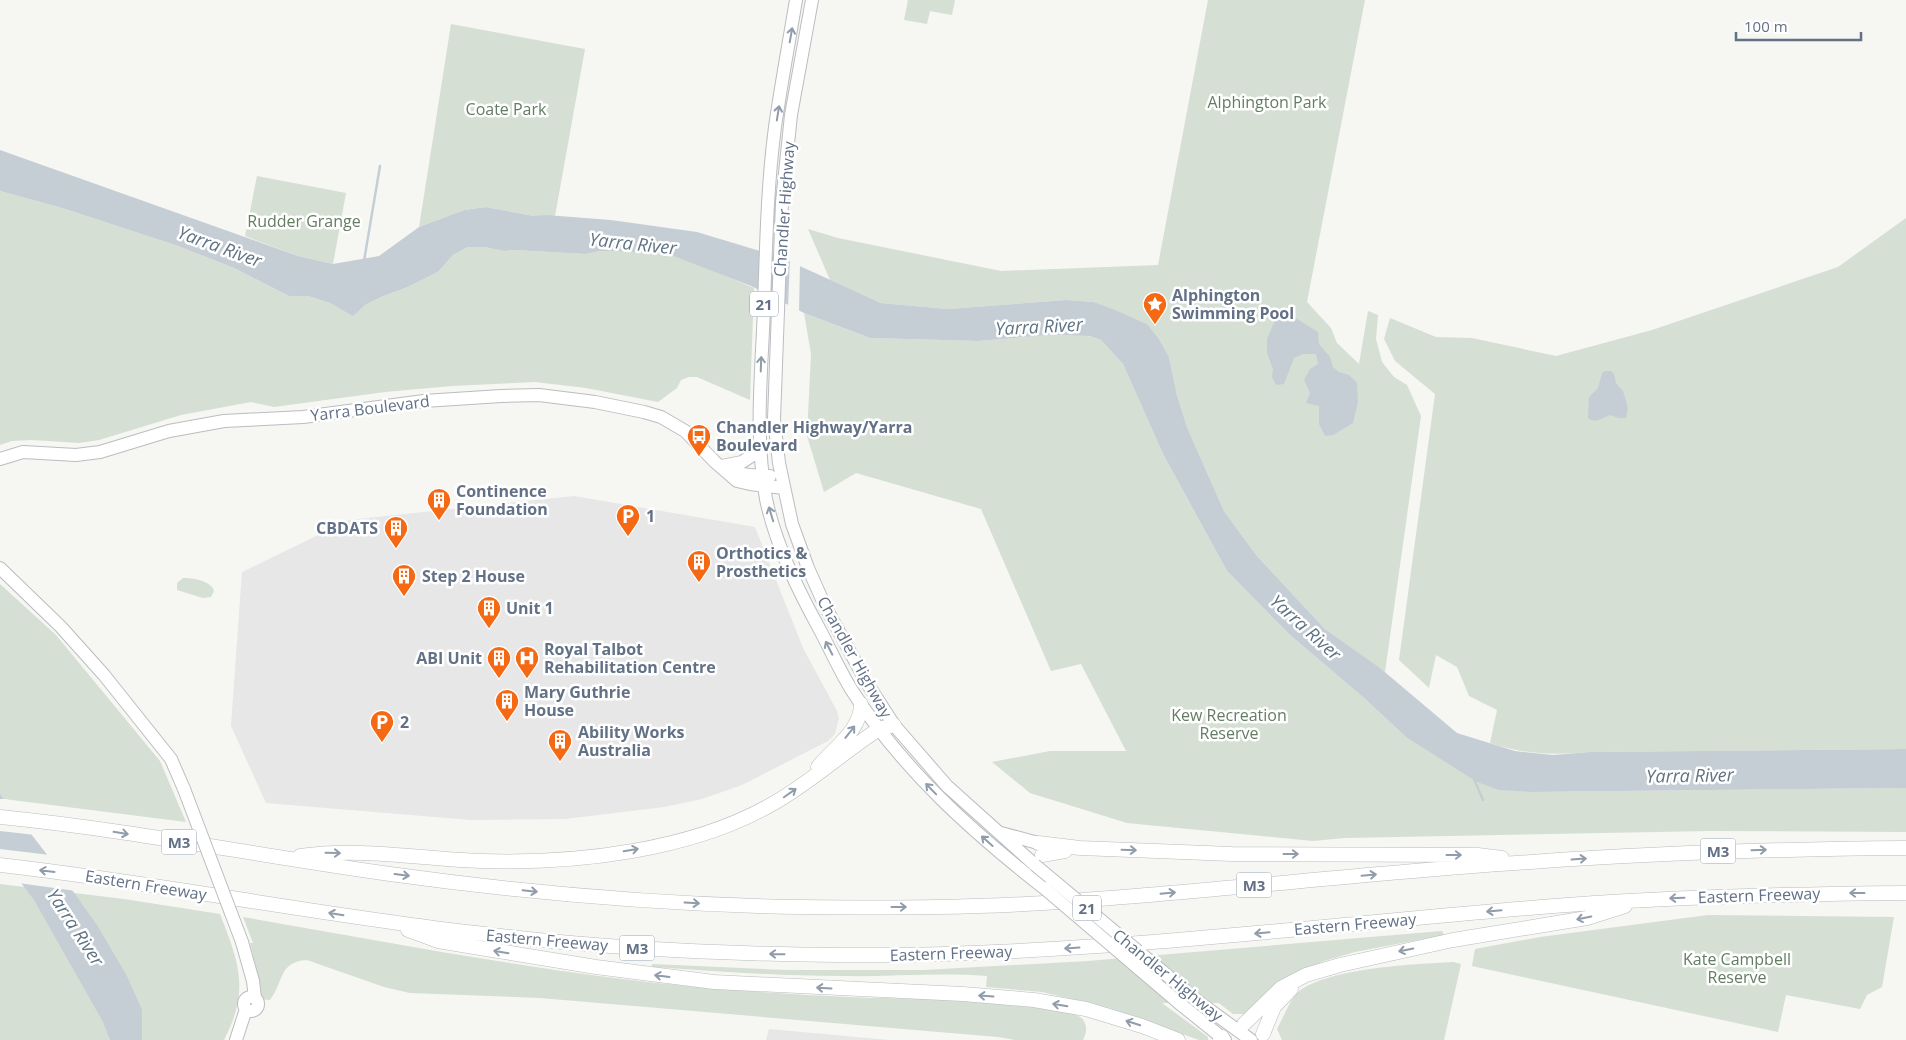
<svg xmlns="http://www.w3.org/2000/svg" width="1906" height="1040" font-family="'Open Sans',sans-serif">
<rect width="100%" height="100%" fill="#f6f6f2"/>
<path fill="#e6e7e6" d="M574,496L755,527L803,648L837,711L839,718L835,734L828,741L742,785L702,799L664,807L565,819L471,820L266,803L231,726L242,572L349,520Z
M769,1029L890,1040H766Z"/>
<path fill="#d6dfd3" d="M908,0H955L952,15L930,11L927,24L904,20Z
M1208,0H1365L1307,302L1331,328L1337,343L1359,364L1368,311L1378,315L1376,339L1382,362L1394,377L1407,385L1421,416L1385,672L1325,629L1257,556L1224,511L1187,427L1177,395L1169,357L1147,324L1094,302L1066,300L948,309L881,303L830,280L808,229L838,238L1001,271L1158,265Z
M451,24L585,49L555,216H534L486,207L464,210L419,227Z
M257,176L346,193L333,264L298,256L245,236Z
M0,191L62,208L178,246L234,268L289,296H308L330,303L353,315L365,305L381,297L408,287L438,272L453,255L468,247H484L504,251L514,250L586,254L600,251L666,253L690,261L754,288L750,400L697,377H689L681,380L677,388L658,402L586,388L535,382L452,386L385,392L274,407L251,402L181,415L99,440L79,443L32,440L12,441L0,445Z
M1906,218V749L1590,752C1552,755 1527,755 1490,743L1497,710L1469,696L1457,667L1436,655L1429,688L1399,660L1435,394L1395,361L1384,339L1390,318L1436,337L1472,338L1556,356L1652,330L1838,267Z
M804,313L870,338L978,341L1050,335L1088,336L1101,340L1123,364L1163,454L1227,571L1290,635L1364,698L1406,737L1533,792L1906,788V832L1709,831L1344,838L1313,841L1127,823L1030,793L992,762L1050,751H1126L1081,664L1051,671L981,509L856,473L824,492L807,436L811,354Z
M183,578C193,578 206,580 213,588L214,591L211,597L203,598L177,590V583Z
M0,584L56,635L160,761L186,822L4,799L0,795Z
M0,884L124,899L220,914C239,963 250,990 224,1040H0Z
M1708,915L1894,917L1882,987L1867,995L1860,1009L1786,995L1778,1032L1472,966L1475,949L1540,937Z
M243,917C394,943 545,973 697,987C748,991 799,995 850,997C896,999 943,998 989,1002C1009,1004 1065,1007 1080,1017C1088,1023 1087,1032 1083,1040H1015L998,1037L540,998L410,993L384,987L307,960C278,962 284,982 270,1000L260,999L256,966L250,943H253Z
M1442,931L1444,935L1355,952L1324,961L1281,980L1244,1014H1233L1219,1003H1162L1208,1037V1040H1199L1109,1008L1042,992L986,987L987,976C938,972 890,977 842,976C778,976 715,971 652,967V964L786,970H924L1088,961Z
M1453,962L1461,964L1444,1040H1282L1277,1029C1282,1020 1291,998 1298,992C1328,968 1414,964 1453,962Z"/>
<path fill="#c6ced5" d="M0,150L298,256L333,264L379,256L419,227L464,210L486,207L534,216L546,215L611,220L697,232L780,257L881,303L948,309L1066,300L1094,302L1115,310L1147,324L1158,338L1169,357L1177,395L1187,427L1224,511L1257,556L1325,629L1380,668L1457,733L1515,751L1553,755L1590,752L1906,749V788L1533,792L1499,790L1477,782L1406,737L1364,698L1290,635L1227,571L1163,454L1123,364L1101,340L1089,336L1050,335L978,341L870,338L804,313L751,286L666,253L600,251L586,254L514,250L504,251L484,247H468L453,255L438,272L408,287L381,297L365,305L353,316L330,303L308,296H289L234,268L178,246L62,208L0,191Z
M1277,315H1291L1318,332L1319,344L1330,357L1333,367L1339,372L1349,375L1357,383L1358,402L1353,423L1333,435L1325,436L1319,424V406L1306,403L1310,393L1304,380L1310,369L1318,364L1316,354H1303L1294,358L1284,384L1276,385L1272,377L1273,369L1267,353V339Z
M1605,371H1611L1614,374L1616,383L1623,391L1628,408L1626,418H1619L1610,415C1602,418 1596,424 1588,418L1589,397L1598,388L1602,373Z
M0,794L45,852L97,925L127,976L142,1010V1040H110L103,1022L34,900L0,855Z"/>
<path fill="#f6f6f2" d="M790,259L800,264L799,313L788,307Z
M0,799H7L35,835L0,831Z
M0,849L50,855L76,891L18,883L0,859Z"/>
<g fill="none" stroke-linecap="round" stroke-linejoin="round">
<path stroke="#c6ced5" stroke-width="2.5" d="M364,261L380,166
M1474,779L1483,800"/>
<g stroke="#babdc1" stroke-width="14">
<path id="major" d="M796,0C789,42 781,85 775,127C766,195 766,263 763,331C760,388 756,443 766,499C776,546 798,590 821,632C831,651 840,671 851,689C901,768 971,831 1044,888
M812,0L791,115L782,202L774,419L779,463L792,524L808,568L825,606L867,683L894,725L947,786L1035,865
M0,459L23,452L76,455L100,452L169,431L224,421L303,417L424,401L501,396L539,395L595,402L644,412L661,417L685,431L715,462L737,481L750,484L784,488
M722,466L742,462L759,451
M726,470L749,475L770,476
M0,568L61,627L104,675L171,759L184,789
M1001,833L1038,843
M242,942L253,981L255,998
M1138,951L1200,1003L1251,1040
M244 1004a7 7 0 1 1 14 0a7 7 0 1 1-14 0Z
M1179,1003L1225,1040
M236,1040L246,1009"/>
</g>
<g stroke="#b9bcbf" stroke-width="15">
<path id="highway" d="M818,767C833,748 861,731 861,704
M0,817C131,830 260,856 390,874C527,893 664,905 802,907C892,908 982,908 1071,901C1225,890 1378,872 1531,862C1656,853 1781,849 1906,848
M1038,843L1080,848L1232,854L1478,855L1502,858
M1042,855L1065,851
M300,856C360,847 421,859 481,861C575,864 692,851 774,803C809,783 839,756 873,733L879,729L894,725
M0,865C159,883 317,915 476,933C597,948 719,954 841,955C1075,957 1308,926 1541,907C1662,897 1784,894 1906,893
M408,930L438,941L486,949L596,967L714,982L963,994L1034,1000L1086,1009L1142,1026L1178,1040
M1244,1024L1281,988L1306,975L1340,965L1453,940L1587,918L1625,906
M1263,1034L1274,1007L1291,989
M1220,1040L1222,1037"/>
</g>
<use href="#major" stroke="#fff" stroke-width="12"/>
<use href="#highway" stroke="#fff" stroke-width="14"/>
<g stroke="#babdc1" stroke-width="14" stroke-linecap="butt">
<path id="major-bridge" d="M184,789L242,942
M1035,865L1138,951
M1044,888L1179,1003"/>
</g>
<use href="#major-bridge" stroke="#fff" stroke-width="12"/>
</g>
<defs><path id="oneway-shaft" d="M-6 0H5M1.5-3L5.5 0L1.5 3" fill="none" stroke-width="1.6" stroke-linecap="round" stroke-linejoin="round" transform="scale(1.25)"/></defs>
<g stroke="#919caa">
<use href="#oneway-shaft" transform="translate(791 35) rotate(-80)"/>
<use href="#oneway-shaft" transform="translate(778 113) rotate(-81)"/>
<use href="#oneway-shaft" transform="translate(761 364) rotate(-88)"/>
<use href="#oneway-shaft" transform="translate(771 514) rotate(-107)"/>
<use href="#oneway-shaft" transform="translate(829 648) rotate(-117)"/>
<use href="#oneway-shaft" transform="translate(850 732) rotate(-52)"/>
<use href="#oneway-shaft" transform="translate(931 789) rotate(-134)"/>
<use href="#oneway-shaft" transform="translate(790 793) rotate(-35)"/>
<use href="#oneway-shaft" transform="translate(121 833) rotate(9)"/>
<use href="#oneway-shaft" transform="translate(987 841) rotate(-138)"/>
<use href="#oneway-shaft" transform="translate(631 850) rotate(-10)"/>
<use href="#oneway-shaft" transform="translate(1129 850) rotate(2)"/>
<use href="#oneway-shaft" transform="translate(1759 850) rotate(-2)"/>
<use href="#oneway-shaft" transform="translate(333 853) rotate(1)"/>
<use href="#oneway-shaft" transform="translate(1291 854)"/>
<use href="#oneway-shaft" transform="translate(1454 855)"/>
<use href="#oneway-shaft" transform="translate(1579 859) rotate(-4)"/>
<use href="#oneway-shaft" transform="translate(47 871) rotate(-173)"/>
<use href="#oneway-shaft" transform="translate(402 875) rotate(7)"/>
<use href="#oneway-shaft" transform="translate(1369 875) rotate(-5)"/>
<use href="#oneway-shaft" transform="translate(530 891) rotate(6)"/>
<use href="#oneway-shaft" transform="translate(1168 893) rotate(-5)"/>
<use href="#oneway-shaft" transform="translate(1857 893) rotate(180)"/>
<use href="#oneway-shaft" transform="translate(1677 898) rotate(178)"/>
<use href="#oneway-shaft" transform="translate(692 903) rotate(3)"/>
<use href="#oneway-shaft" transform="translate(899 907)"/>
<use href="#oneway-shaft" transform="translate(1494 911) rotate(175)"/>
<use href="#oneway-shaft" transform="translate(336 914) rotate(-171)"/>
<use href="#oneway-shaft" transform="translate(1584 918) rotate(168)"/>
<use href="#oneway-shaft" transform="translate(1262 933) rotate(175)"/>
<use href="#oneway-shaft" transform="translate(1072 948) rotate(176)"/>
<use href="#oneway-shaft" transform="translate(1406 950) rotate(168)"/>
<use href="#oneway-shaft" transform="translate(501 952) rotate(-171)"/>
<use href="#oneway-shaft" transform="translate(777 954) rotate(-179)"/>
<use href="#oneway-shaft" transform="translate(662 976) rotate(-173)"/>
<use href="#oneway-shaft" transform="translate(824 988) rotate(-177)"/>
<use href="#oneway-shaft" transform="translate(986 996) rotate(-176)"/>
<use href="#oneway-shaft" transform="translate(1060 1005) rotate(-171)"/>
<use href="#oneway-shaft" transform="translate(1133 1023) rotate(-162)"/>
</g>
<defs>
<g id="sight-pin" transform="scale(1.25)"><path d="M0 17L-7.5 6A9.5 9.5 0 1 1 7.5 6Z" fill="#f56914" stroke="#fff"/><path d="M0-6L1.8-2.2L6-1.7L2.9 1.2L3.7 5.4L0 3.3L-3.7 5.4L-2.9 1.2L-6-1.7L-1.8-2.2Z" fill="#fff"/></g>
<g id="bus-pin" transform="scale(1.25)"><path d="M0 17L-7.5 6A9.5 9.5 0 1 1 7.5 6Z" fill="#f56914" stroke="#fff"/><path d="M-5-6H5V4H4V6H2V4H-2V6H-4V4H-5ZM-3.5-4V0h7V-4ZM-3.5 1.2v1.5H-2V1.2ZM2 1.2v1.5H3.5V1.2Z" fill="#fff"/></g>
<g id="building-pin" transform="scale(1.25)"><path d="M0 17L-7.5 6A9.5 9.5 0 1 1 7.5 6Z" fill="#f56914" stroke="#fff"/><path d="M-4-6H4V6H1V3H-1V6H-4ZM-2.5-4.3h1.7v1.8h-1.7ZM.8-4.3h1.7v1.8H.8ZM-2.5-1h1.7V.8h-1.7ZM.8-1h1.7V.8H.8Z" fill="#fff"/></g>
<g id="parking-pin" transform="scale(1.25)"><path d="M0 17L-7.5 6A9.5 9.5 0 1 1 7.5 6Z" fill="#f56914" stroke="#fff"/><path d="M-3.5-5.5H1a3.5 3.5 0 0 1 0 7H-1V5.5H-3.5ZM-1-3.4V-.6H.8a1.4 1.4 0 0 0 0-2.8Z" fill="#fff"/></g>
<g id="hospital-pin" transform="scale(1.25)"><path d="M0 17L-7.5 6A9.5 9.5 0 1 1 7.5 6Z" fill="#f56914" stroke="#fff"/><path d="M-5-5h3v3.5h4V-5h3V5h-3V1.5h-4V5h-3Z" fill="#fff"/></g>
</defs>
<g fill-rule="evenodd">
<use href="#sight-pin" x="1155" y="304"/>
<use href="#bus-pin" x="699" y="436"/>
<use href="#building-pin" x="439" y="500"/>
<use href="#parking-pin" x="628" y="516"/>
<use href="#building-pin" x="396" y="528"/>
<use href="#building-pin" x="699" y="562"/>
<use href="#building-pin" x="404" y="576"/>
<use href="#building-pin" x="489" y="608"/>
<use href="#building-pin" x="499" y="658"/>
<use href="#hospital-pin" x="527" y="658"/>
<use href="#building-pin" x="507" y="701"/>
<use href="#parking-pin" x="382" y="722"/>
<use href="#building-pin" x="560" y="741"/>
</g>
<g text-anchor="middle" dominant-baseline="central" stroke-width="5" stroke-linejoin="round" paint-order="stroke">
<g fill="#fff" stroke="#919caa" stroke-width="1">
<rect x="750" y="291.5" width="28" height="25" rx="4"/>
<rect x="161.5" y="829.5" width="35" height="25" rx="4"/>
<rect x="1700.5" y="838.5" width="35" height="25" rx="4"/>
<rect x="1236.5" y="872.5" width="35" height="25" rx="4"/>
<rect x="1073" y="895.5" width="28" height="25" rx="4"/>
<rect x="619.5" y="935.5" width="35" height="25" rx="4"/>
</g>
<g font-size="15" font-weight="bold" fill="#627186">
<text x="764" y="304">21</text>
<text x="179" y="842">M3</text>
<text x="1718" y="851">M3</text>
<text x="1254" y="885">M3</text>
<text x="1087" y="908">21</text>
<text x="637" y="948">M3</text>
</g>
<g font-size="16" fill="#637d62" stroke="#fff">
<text x="1267" y="102">Alphington Park</text>
<text x="506" y="109">Coate Park</text>
<text x="304" y="221">Rudder Grange</text>
<text x="1229" y="715">Kew Recreation<tspan x="1229" dy="18">Reserve</tspan></text>
<text x="1737" y="959">Kate Campbell<tspan x="1737" dy="18">Reserve</tspan></text>
</g>
<g font-size="16" fill="#627186" stroke="#fff">
<text transform="translate(784 209) rotate(-86)">Chandler Highway</text>
<text transform="translate(370 408) rotate(-7)">Yarra Boulevard</text>
<text transform="translate(855 657) rotate(61)">Chandler Highway</text>
<text transform="translate(146 885) rotate(9)">Eastern Freeway</text>
<text transform="translate(1759 895) rotate(-2)">Eastern Freeway</text>
<text transform="translate(1355 924) rotate(-5)">Eastern Freeway</text>
<text transform="translate(547 940) rotate(5)">Eastern Freeway</text>
<text transform="translate(951 953) rotate(-2)">Eastern Freeway</text>
<text transform="translate(1168 975) rotate(39)">Chandler Highway</text>
</g>
<g font-size="16" font-weight="bold" fill="#627186" stroke="#fff" text-anchor="start">
<text x="1172" y="295">Alphington<tspan x="1172" dy="18">Swimming Pool</tspan></text>
<text x="716" y="427">Chandler Highway/Yarra<tspan x="716" dy="18">Boulevard</tspan></text>
<text x="456" y="491">Continence<tspan x="456" dy="18">Foundation</tspan></text>
<text x="646" y="516">1</text>
<text x="378" y="528" text-anchor="end">CBDATS</text>
<text x="716" y="553">Orthotics &amp;<tspan x="716" dy="18">Prosthetics</tspan></text>
<text x="422" y="576">Step 2 House</text>
<text x="506" y="608">Unit 1</text>
<text x="544" y="649">Royal Talbot<tspan x="544" dy="18">Rehabilitation Centre</tspan></text>
<text x="482" y="658" text-anchor="end">ABI Unit</text>
<text x="524" y="692">Mary Guthrie<tspan x="524" dy="18">House</tspan></text>
<text x="400" y="722">2</text>
<text x="578" y="732">Ability Works<tspan x="578" dy="18">Australia</tspan></text>
</g>
<g font-size="18" font-style="italic" fill="#5e7383" stroke="#fff">
<text transform="translate(633 243) rotate(6)">Yarra River</text>
<text transform="translate(220 246) rotate(20)">Yarra River</text>
<text transform="translate(1039 326) rotate(-3)">Yarra River</text>
<text transform="translate(1306 627) rotate(42)">Yarra River</text>
<text transform="translate(1690 775) rotate(-1)">Yarra River</text>
<text transform="translate(76 927) rotate(57)">Yarra River</text>
</g>
</g>
<path d="M1736 32v8h125v-8" fill="none" stroke="#627186" stroke-width="2.5"/>
<text x="1744" y="32" font-size="15" fill="#627186" stroke="#ffffff" stroke-width="4" paint-order="stroke">100 m</text>
</svg>
